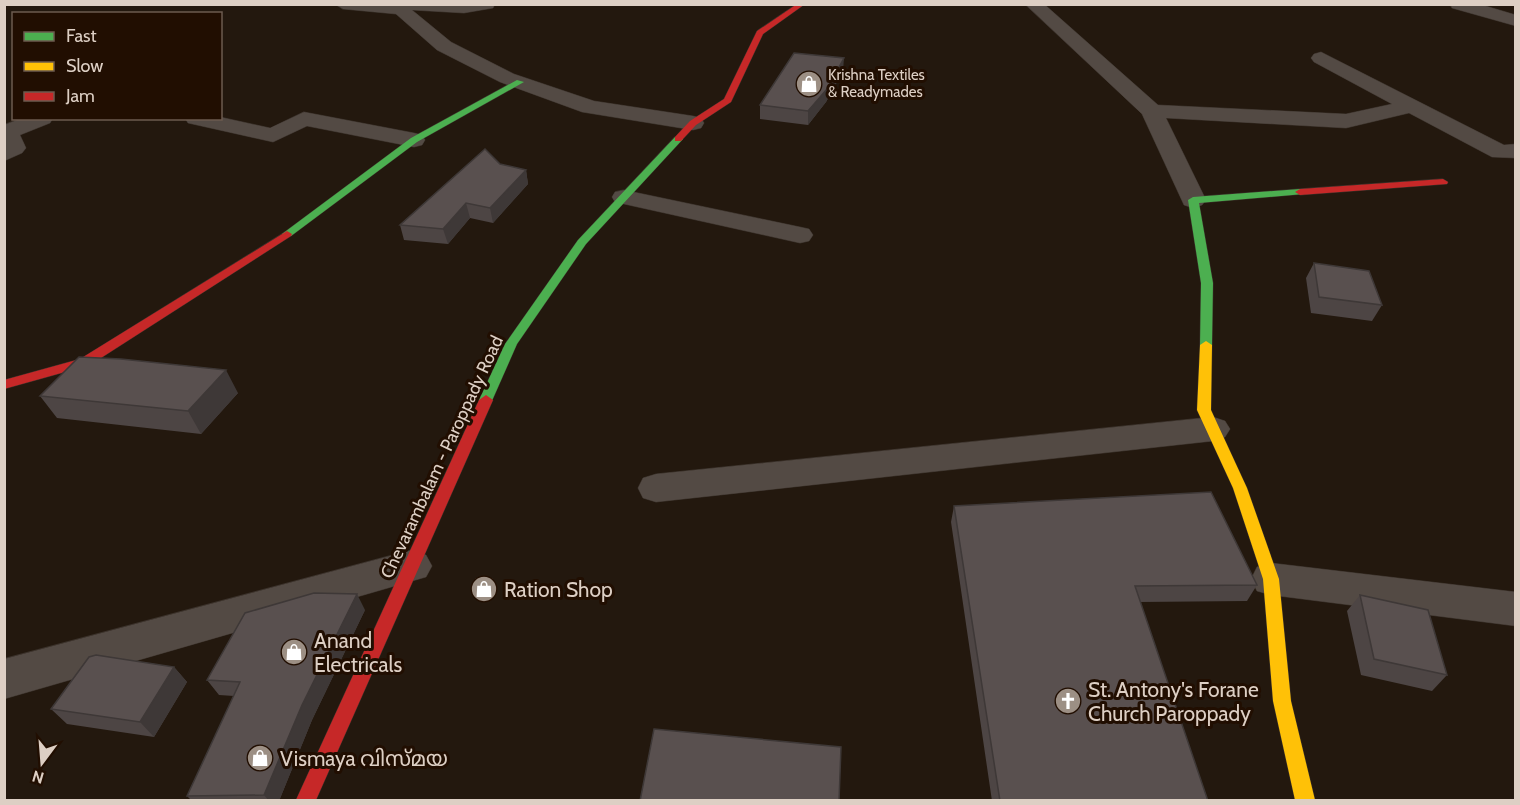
<svg xmlns="http://www.w3.org/2000/svg" width="1520" height="805" font-family="Cabin,'Noto Sans Malayalam',sans-serif">
<rect width="100%" height="100%" fill="#23180e"/>
<g fill="none" stroke-linecap="round" stroke-linejoin="round">
<g stroke="#3b322b" stroke-width="1">
<path id="street" d="M335,4H495L493,8L464,13L412,10L451,42L514,74L594,101L693,116L701,118L704,123L701,128L693,130L582,112L500,82L437,50L396,14L343,9Z
M1025,4H1044L1158,105L1346,114L1392,104L1314,62L1311,58L1314,54L1321,52L1504,145L1516,144V158L1492,157L1409,113L1346,128L1166,118L1206,200L1202,205L1193,208L1184,205L1142,114Z
M1450,4H1479L1516,15V26L1452,8Z
M304,112L414,133L422,135L425,140L422,145L414,147L307,126L273,142L188,123L185,118L220,117L270,128Z
M22,118H53L50,123L20,135L26,148L22,153L4,161V125Z
M624,190L800,227L809,229L813,235L809,241L800,243L615,202L612,197L615,192Z
M1213,417L1225,421L1230,429L1225,437L1213,441L656,502L643,498L638,488L643,478L656,474Z
M412,550L426,555L432,566L426,577L4,699V659Z
M1271,563L1516,592V626L1271,595L1257,591L1251,579L1257,567Z"/>
</g>
<g stroke="#3b322b" stroke-width="1">
<path id="fast" d="M517,80L524,82L417,142L291,236H283L282,234L411,138Z
M675,137L683,139L586,244L517,344L491,403H481L479,400L505,344L578,240Z
M1300,189L1304,190V194L1199,203L1213,283L1212,345L1210,348H1202L1200,345L1201,283L1188,200L1193,197Z"/>
</g>
<g stroke="#3b322b" stroke-width="1">
<path id="slow" d="M1206,341L1212,345L1211,410L1247,488L1279,579L1291,701L1315,800H1295L1273,701L1263,579L1233,488L1197,410L1200,345Z"/>
</g>
<g stroke="#3b322b" stroke-width="1">
<path id="jam" d="M797,4H805L763,34L731,102L696,125L681,141H675V137L690,121L724,99L757,31Z
M1443,179L1448,182L1447,184L1300,195L1295,192L1300,189Z
M287,231L292,234L291,236L90,365L4,389V380L80,359Z
M486,395L493,400L316,800H296L479,400Z"/>
</g>
<use href="#street" fill="#534a44" fill-rule="evenodd"/>
<use href="#fast" fill="#4caf50" fill-rule="evenodd"/>
<use href="#slow" fill="#ffc107" fill-rule="evenodd"/>
<use href="#jam" fill="#c62828" fill-rule="evenodd"/>
</g>
<path fill="#4d4544" d="M843,71L826,102L808,125L760,119V105Z
M500,164L526,170L528,184L493,223L470,218L448,244L404,240L400,225Z
M1314,263L1382,305L1372,321L1311,313L1306,278Z
M238,393L201,434L57,418L40,396Z
M954,506L1257,585L1247,601L1140,602L1208,801H992L951,522Z
M1360,595L1447,675L1432,691L1361,675L1347,611Z
M365,610L312,720L279,801H192L187,796L234,696L219,695L207,680Z
M174,667L187,682L154,737L67,724L51,709Z"/>
<path fill="#3e3837" d="M844,58L843,71L826,102L808,125V111Z
M526,170L528,184L493,223L490,208Z
M466,203L470,218L448,244L443,229Z
M226,370L238,393L201,434L188,411Z
M357,594L365,610L312,720L279,801H269L264,795L302,705Z
M174,667L187,682L154,737L140,722Z"/>
<path fill="#59504f" stroke="#3e3837" stroke-width="1.5" d="M794,53L844,58L827,89L808,111L760,105Z
M485,149L500,164L526,170L490,208L466,203L443,229L400,225Z
M1314,263L1369,271L1382,305L1319,297Z
M79,357L121,359L226,370L188,411L40,396Z
M1211,492L1257,585L1135,586L1208,801H1000L954,506Z
M314,593L357,594L302,705L264,795L187,796L240,682L207,680L245,613Z
M1360,595L1428,610L1447,675L1374,659Z
M96,655L174,667L140,722L51,709L89,657Z
M654,729L841,747L839,801H640Z"/>
<defs>
<g id="shop-disc" transform="scale(1.35)"><circle r="9.5" fill="#9c8f84" stroke="#210e01"/><path d="M-5-2.5h2.3a2.7 3.5 0 0 1 5.4 0H5L5.5 6h-11ZM-1.5-2.5h3a1.5 2.3 0 0 0-3 0Z" fill="#fff"/></g>
<g id="church-disc" transform="scale(1.35)"><circle r="9.5" fill="#9c8f84" stroke="#210e01"/><path d="M-1.2-6h2.4v3.5h3.3v2.4h-3.3V6h-2.4V-.1h-3.3v-2.4h3.3Z" fill="#fff"/></g>
</defs>
<g fill-rule="evenodd">
<use href="#shop-disc" x="809" y="84"/>
<use href="#shop-disc" x="484" y="589"/>
<use href="#shop-disc" x="294" y="652"/>
<use href="#church-disc" x="1068" y="701"/>
<use href="#shop-disc" x="260" y="758"/>
</g>
<g text-anchor="middle" dominant-baseline="central" stroke-width="6" stroke-linejoin="round" paint-order="stroke">
<g font-size="15" fill="#ddcfc4" stroke="#210e01" text-anchor="start">
<text x="828" y="75">Krishna Textiles<tspan x="828" dy="17">&amp; Readymades</tspan></text>
</g>
<g font-size="18" fill="#ddcfc4" stroke="#210e01">
<text transform="translate(442 457) rotate(-65)">Chevarambalam - Paroppady Road</text>
</g>
<g font-size="21" fill="#ddcfc4" stroke="#210e01" text-anchor="start">
<text x="504" y="589">Ration Shop</text>
<text x="314" y="640">Anand<tspan x="314" dy="24">Electricals</tspan></text>
<text x="1088" y="689">St. Antony's Forane<tspan x="1088" dy="24">Church Paroppady</tspan></text>
<text x="280" y="758">Vismaya വിസ്മയ</text>
</g>
</g>
<rect width="1520" height="805" fill="none" stroke="#ddcfc4" stroke-width="12"/>
<rect x="12" y="12" width="210" height="108" fill="#210e01" stroke="#6c5b4f" stroke-width="1.5"/>
<rect x="24" y="32" width="30" height="9" fill="#4caf50" stroke="#6c5b4f" stroke-width="1.5"/>
<text x="66" y="42" font-size="18" fill="#ddcfc4">Fast</text>
<rect x="24" y="62" width="30" height="9" fill="#ffc107" stroke="#6c5b4f" stroke-width="1.5"/>
<text x="66" y="72" font-size="18" fill="#ddcfc4">Slow</text>
<rect x="24" y="92" width="30" height="9" fill="#c62828" stroke="#6c5b4f" stroke-width="1.5"/>
<text x="66" y="102" font-size="18" fill="#ddcfc4">Jam</text>
<g transform="translate(42 763) rotate(196)" stroke="#210e01" stroke-width="4.5" paint-order="stroke">
<path d="M0-4.5L10 22L0 15L-10 22Z" fill="#ddcfc4"/>
<text y="-9" font-size="16" font-weight="bold" text-anchor="middle" fill="#ddcfc4">N</text>
</g>
</svg>
